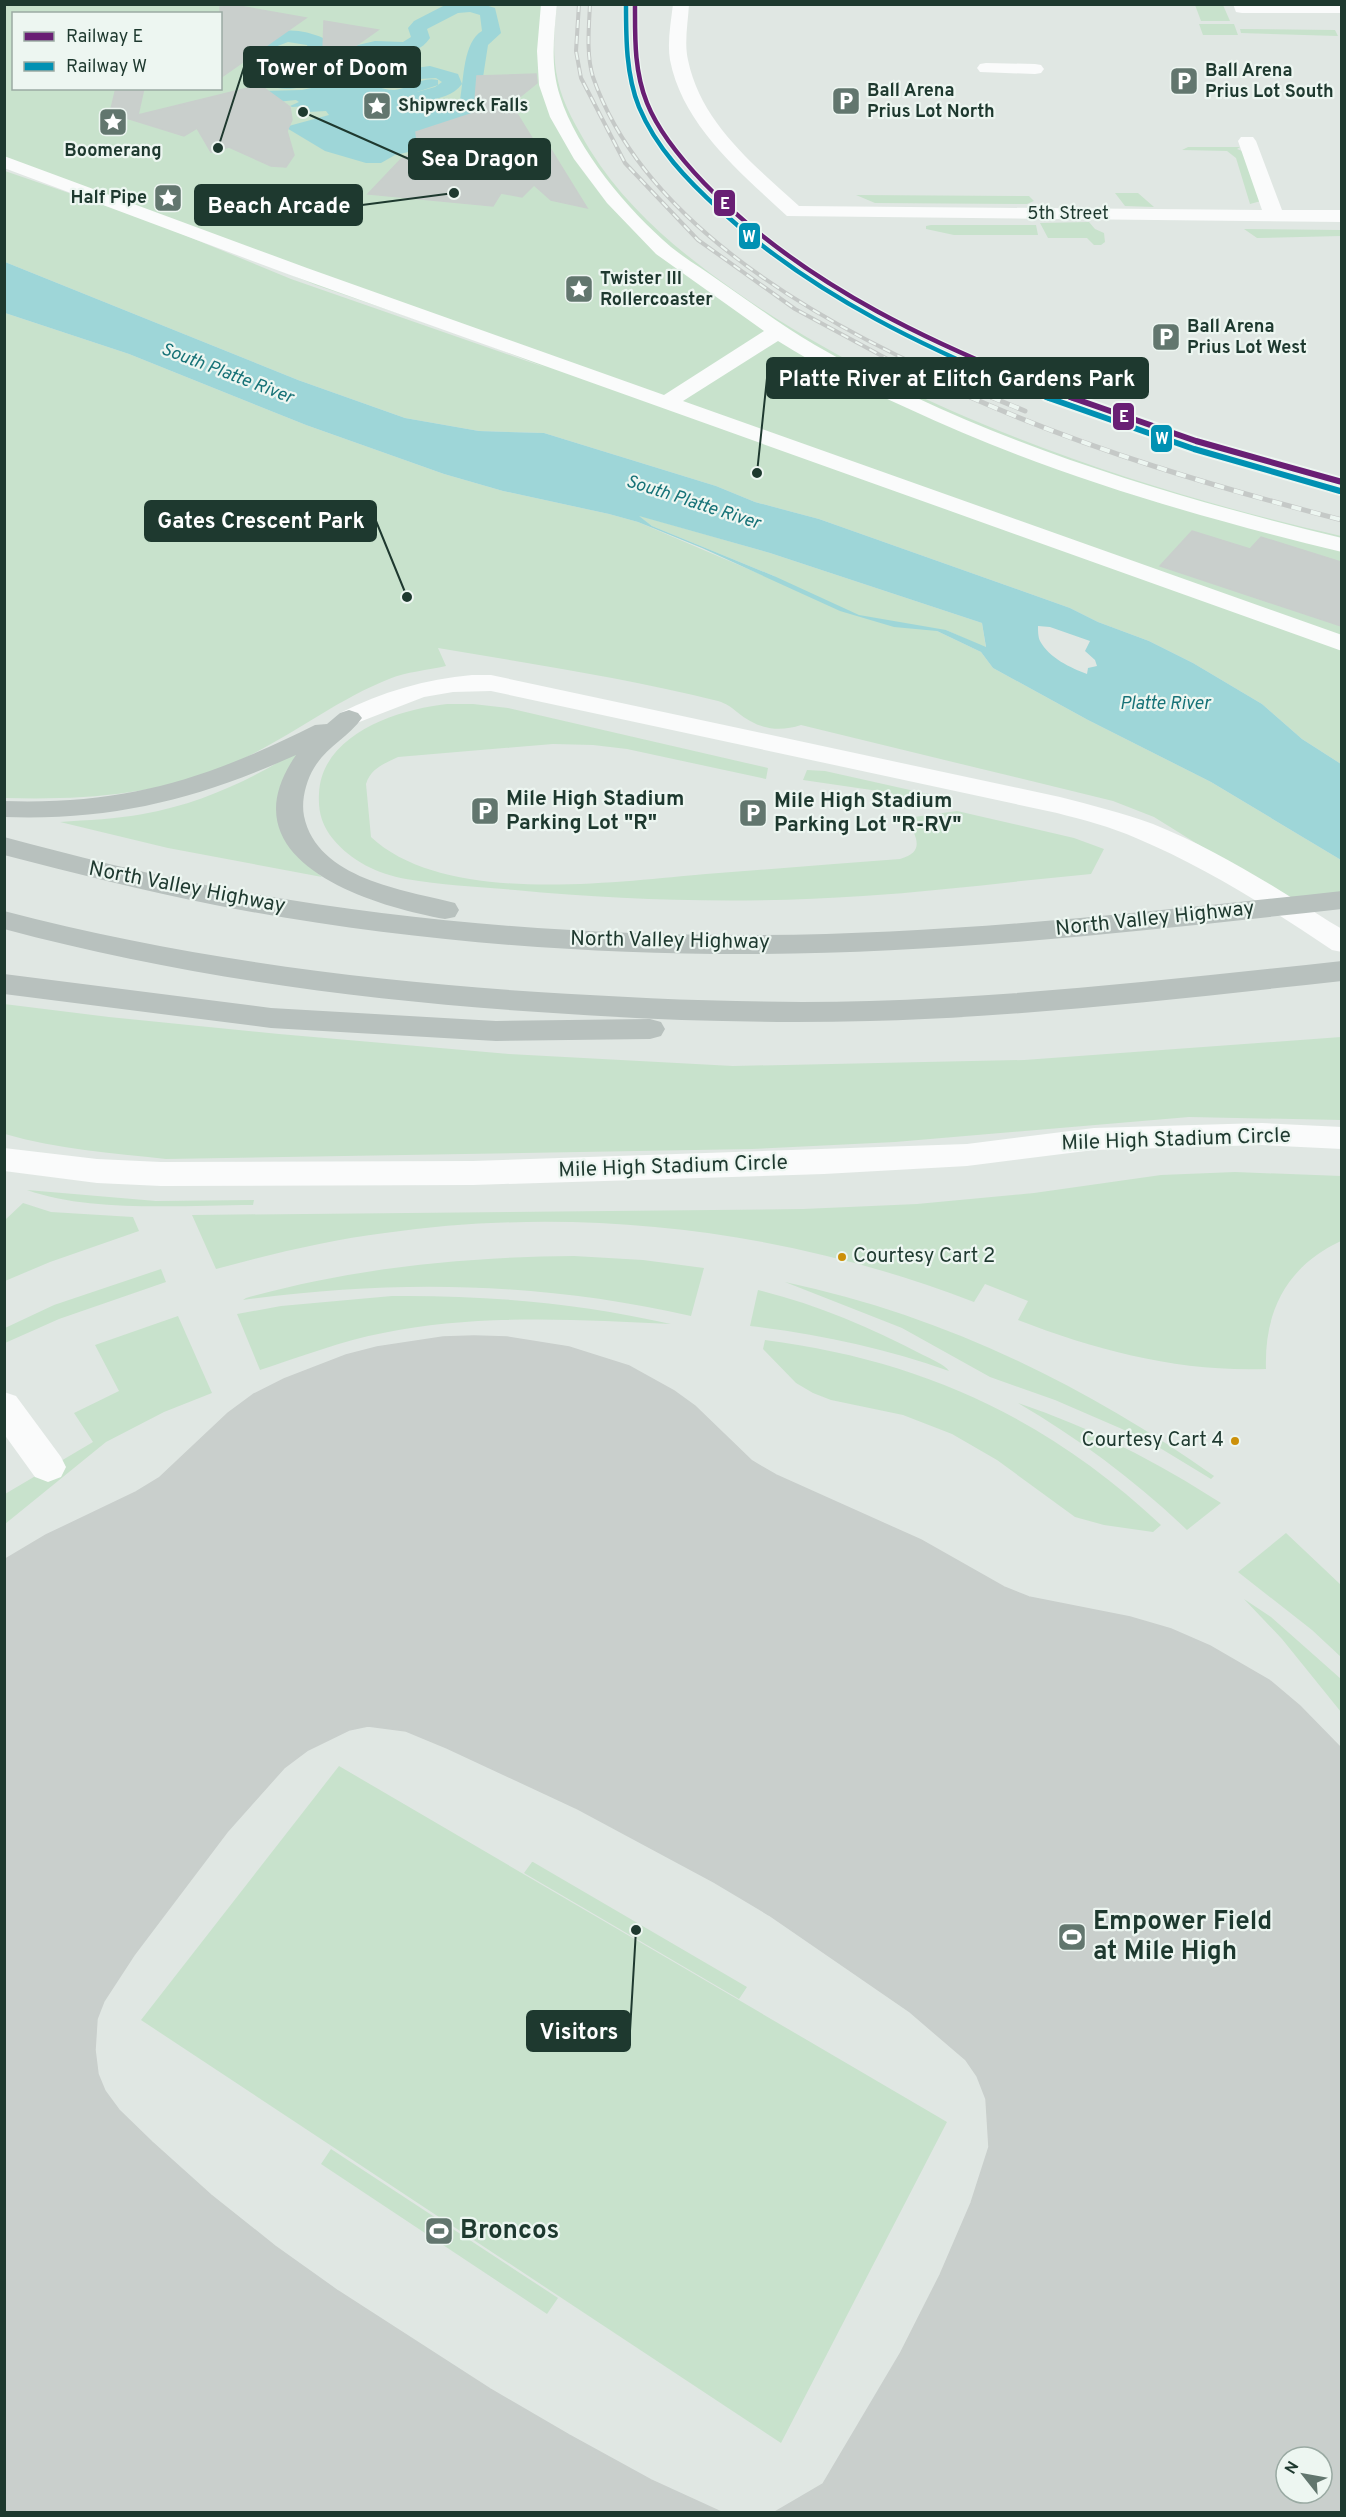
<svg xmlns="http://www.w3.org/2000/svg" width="1346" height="2517" font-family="Overpass,sans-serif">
<rect width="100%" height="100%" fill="#e0e7e3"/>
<path fill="#c8e2cc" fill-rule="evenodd" d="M5,5H557C554,30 552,55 558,81C563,105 577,128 590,150C626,208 679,252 735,291C907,412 1138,490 1341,536V764L1302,739L1262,704L1193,663L1149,641L1098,622L1070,608L819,519L755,502L716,486L544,433L479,431L405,418L298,380L5,262V171L153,222L291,279L547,368L473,339L316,285L173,227L5,167ZM14,14H220V88H14Z
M1195,5H1223L1230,21H1201Z
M1199,24H1234L1238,35H1203Z
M1240,29L1335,30L1338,36L1241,33Z
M1188,147H1240L1237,149L1242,151L1261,201L1250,204L1236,158L1227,151L1182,150Z
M1115,193H1138L1154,207L1125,206Z
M856,195L1029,196L1034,201L1027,204L875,203Z
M1089,222L1095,229L1104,233L1105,242L1101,245H1094L1087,238H1048L1040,223Z
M931,225H1036L1038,235H954L926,229V226Z
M1244,229L1341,230V236L1257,238Z
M5,313L129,354L306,425L444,474L503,491L609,514L638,522L781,583L774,576L652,526L637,515L770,553L982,623L986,648L946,630L937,631L981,652L993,668L1088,720L1211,782L1341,860V901L1296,905L1154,817L1113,801L801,725C777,733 756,728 737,712C730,706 727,704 718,701C626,678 531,664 438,648L446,666C428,670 406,672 389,679C331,702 282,744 224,767C153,796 79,800 5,798Z
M447,704H473L508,708L768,768L766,779L627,749L593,745L553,744L398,757C384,764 371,768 366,784L371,837C445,906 613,882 706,874C770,869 835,864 900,859C927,851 915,836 907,818L957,811L1074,838L1104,849L1091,874C1015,881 939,891 863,896C747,904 630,901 515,890C479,887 442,885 406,879C378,874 351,861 333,839C322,825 318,812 319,794C321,734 399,709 447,704Z
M308,744L286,774L281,798L282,827L296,855L322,877L168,848L60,822C88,820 116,819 143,814C204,803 257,777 308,744Z
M807,770L825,771L937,796L933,805L902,809L892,793L803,780Z
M4,1004L109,1017L279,1034L509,1054L733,1066L1024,1060L1341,1037V1120L1189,1117L895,1142L752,1149L166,1159C112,1153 57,1149 5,1134Z
M1235,1172L1341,1176V1241C1287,1266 1264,1311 1266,1369C1179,1372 1098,1351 1018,1320L1028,1301L985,1284L974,1302C788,1230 582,1205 385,1233C328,1240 272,1254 216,1269L192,1215L803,1209L917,1204L1034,1193L1161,1175Z
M27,1190L156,1201L254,1200L253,1205C185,1205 91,1213 27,1190Z
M23,1203L51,1212L133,1217L139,1231L50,1262L5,1281V1220Z
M574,1256L643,1260L704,1268L691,1316C540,1282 396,1279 243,1300L246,1298C353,1268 463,1257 574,1256Z
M161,1269L166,1282L59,1319L5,1343V1328L54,1305Z
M785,1282C941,1315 1084,1384 1214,1476L1211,1479L1160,1448L1122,1429L1055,1400L990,1377L902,1328Z
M758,1290C815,1304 870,1327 923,1355C931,1359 945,1365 949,1371C885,1348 818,1334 750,1326Z
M392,1296C486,1295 578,1303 671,1324C575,1319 476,1314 383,1333C341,1341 300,1357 260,1370L237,1314L281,1306Z
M178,1316L212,1393L164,1412L106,1442L5,1524V1494L93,1442L74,1413L119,1391L95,1345Z
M765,1340C920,1360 1046,1417 1161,1525L1153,1532L1104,1525L1075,1517L997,1460L952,1434L903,1415L831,1400L813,1393L796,1383L763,1349Z
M1018,1403C1090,1427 1157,1462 1221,1503L1187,1530C1135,1480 1079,1439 1018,1403Z
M1286,1533L1341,1585V1657L1312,1630L1238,1572Z
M1244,1599L1271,1617L1341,1679V1712L1282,1639Z
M339,1766L947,2122L781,2443L141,2020Z
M532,1862H533L747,1987L739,1999L524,1873Z
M331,2149L558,2298L547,2314L321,2164Z"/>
<path fill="#9ed6d8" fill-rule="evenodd" d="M357,78C366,83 385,91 395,90C411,88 421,76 438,80V85L417,92L407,98L408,102L432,113L445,114L465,110L505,115L473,114L444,123L422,149L395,155L381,163H366L325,151L285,127L329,115L326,111L308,112V106L292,107L290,106L299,102L296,100L276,102L263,91L302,90Z
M5,262L298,380L405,418L479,431L544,433L716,486L755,502L819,519L1070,608L1098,622L1149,641L1193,663L1262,704L1302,739L1341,764V860L1211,782L1088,720L993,668L981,652L937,631L894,627L840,611L702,548L638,522L609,514L503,491L444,474L306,425L129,354L5,313ZM639,516L770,553L982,623L986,647L946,630L859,615L774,576L652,526ZM1038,626L1050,627L1090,641L1085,651L1095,660L1097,666L1088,668L1087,674C1071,668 1049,658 1040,641C1038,637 1038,630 1038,626Z"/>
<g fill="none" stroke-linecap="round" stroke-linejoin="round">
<path fill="#9ed6d8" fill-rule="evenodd" d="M447,4H482L495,8L501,33L488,45L479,103C465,123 421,123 407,103L413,93L435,87L442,82L436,78L420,79L388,85L359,80L353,67L346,66L328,69C324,74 321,79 315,82C298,92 265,92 253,75L259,64L270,59L256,49C269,25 300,28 323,38L327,48L341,49L375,41L403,42L411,37L408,28L414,21ZM470,12L480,15L482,31C463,42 464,79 460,100C449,107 438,107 427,102C440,97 453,96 462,84L458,74L430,66L378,73L374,72L368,59L357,57C382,49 414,62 430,38L427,29L458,13ZM288,42L307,45L311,55L322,58C303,63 304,86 274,74V71L291,64L293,60L290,52L275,47Z"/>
</g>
<path fill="#c9cfcc" stroke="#c9cfcc" stroke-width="1.5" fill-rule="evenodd" d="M239,6L306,18L220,78V7Z
M324,21L378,30L351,49L323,52Z
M536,74L537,83L511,104L535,143L544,142L550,148L587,208L551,200L534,185L522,197L501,193L493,206L368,194L401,159L418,150L416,132L474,113L477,76Z
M260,85L290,107L292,120L287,131L294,155L286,167L271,166L229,147L211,152L197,128L184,136L110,113L116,88H144L138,115Z
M1192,531L1250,549L1261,537L1341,562V626L1160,566Z
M474,1336L507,1337L569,1347L629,1366L674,1391L695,1406L752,1461L776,1475L921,1540L1004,1587L1029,1597L1130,1617L1171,1629L1210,1646L1269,1680L1300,1706L1341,1748V2512H775L823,2484L900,2354L940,2275L971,2203L989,2147L986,2099L977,2076L966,2060L910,2012L769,1915L714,1882L578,1809L447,1748L406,1731L368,1726L349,1730L308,1750L284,1768L227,1832L134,1955L104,2001L97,2019L95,2050L98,2074L105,2091L119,2110L152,2142L211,2195L275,2246L338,2291L490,2389L569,2435L651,2480L721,2512H4V1560L46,1535L136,1492L159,1478L228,1413L254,1394L284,1379L346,1355L377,1347L443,1337ZM1286,2457H1322V2493H1286Z"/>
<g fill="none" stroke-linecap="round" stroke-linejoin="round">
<path fill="#fafbfb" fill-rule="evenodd" d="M541,4H557C554,35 550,66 560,96C577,150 628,210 671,247C687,260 705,270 721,282C752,303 782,326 815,345C977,439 1161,494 1342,538V552C1193,516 1046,473 907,408C863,388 819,367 778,341L683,401L1342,635V651L293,276L4,168V156L307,268L664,395L764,331L656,254L607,203L574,159L550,117L539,85L537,51Z
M673,4H689C688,23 684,42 688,60C701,123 754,165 799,206L1262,210L1238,141L1241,137H1253L1256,141L1282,210H1342V222L787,216C741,173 683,126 670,60C667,42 671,22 673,4Z
M1233,4H1342V13H1242L1236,12Z
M986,63L1035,64L1041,65L1044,69L1041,73L1035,74L980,72L977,68L980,64Z
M472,675H491L1060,797C1091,805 1123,813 1153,824C1215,849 1274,886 1330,922L1342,929V952L1332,950C1270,908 1205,867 1136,838C1111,827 1084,820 1057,813L491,691L453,692L424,697L349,726L340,723L336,718L340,713C382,692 425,679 472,675Z
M1262,1123L1342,1127V1149L1262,1145L1094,1150L967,1166L824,1174L473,1185L161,1186L97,1183L4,1171V1148L97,1159L161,1162L473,1161L967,1144L1094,1128Z
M4,1392L16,1396L61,1457L66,1467L61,1477L48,1482L35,1477L4,1434Z"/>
<path fill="#b8c1be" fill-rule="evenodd" d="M349,710L358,713L362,718C349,737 326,747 314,768C306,781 301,801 304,816C317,879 404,890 455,903L459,910L455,917L445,919C368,905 223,860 296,755C198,799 112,821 4,817V801C126,805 207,779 315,725L327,724L340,713Z
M4,837C74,856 144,873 215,887C395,921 579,936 761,935C955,934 1148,912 1342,891V909C1148,930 955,953 761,954C579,955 394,940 215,905C144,891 74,873 4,855Z
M4,911C180,957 358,980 538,992C649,999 759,1004 870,1001C1027,996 1185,978 1342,961V981C1185,998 1027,1017 870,1021C759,1024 649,1020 538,1012C357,1000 180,976 4,929Z
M4,974L271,1008L496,1021L650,1019L661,1022L665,1029L661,1036L650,1039L496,1041L271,1028L4,994Z"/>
<g stroke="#c5c9c7" stroke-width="4">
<path id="rail-far1" d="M579,4L576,51L581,78L625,163L698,240L795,309L906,369L974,399
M590,4C589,27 586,54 593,77C648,236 848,339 995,399"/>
</g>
<g stroke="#c5c9c7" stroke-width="5">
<path id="rail" d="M970,397C1090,450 1215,487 1342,520
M991,397L1025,411"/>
</g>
<use href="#rail-far1" stroke="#edf6f1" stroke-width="2" stroke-dasharray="8" stroke-linecap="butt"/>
<use href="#rail" stroke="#edf6f1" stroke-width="4" stroke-dasharray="10" stroke-linecap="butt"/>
<g stroke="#edf6f1" stroke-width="7">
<path id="rail-1-far1" d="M635,4C635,37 634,71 647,103C659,133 682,160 704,183C804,287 942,349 1074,399"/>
</g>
<g stroke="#edf6f1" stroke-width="10">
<path id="rail-1" d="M1070,397L1196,441L1342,482"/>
</g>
<g stroke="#edf6f1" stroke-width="7">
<path id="rail-2-far1" d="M626,4C626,38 626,75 639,107C656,148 688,181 720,210C815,297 931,351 1050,399"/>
</g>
<g stroke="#edf6f1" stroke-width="10">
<path id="rail-2" d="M1046,397L1194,449L1340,491"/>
</g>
<use href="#rail-1-far1" stroke="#691f74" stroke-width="4.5"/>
<use href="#rail-1" stroke="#691f74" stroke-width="6"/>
<use href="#rail-2-far1" stroke="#0091b3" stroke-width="4.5"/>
<use href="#rail-2" stroke="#0091b3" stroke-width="6"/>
</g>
<defs>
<g id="parking-square" transform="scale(1.5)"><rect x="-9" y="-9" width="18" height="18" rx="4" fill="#62766e" stroke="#edf6f1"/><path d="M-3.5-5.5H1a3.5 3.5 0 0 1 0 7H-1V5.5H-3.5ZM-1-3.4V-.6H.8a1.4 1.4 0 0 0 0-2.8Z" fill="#fff"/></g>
<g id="sight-square" transform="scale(1.5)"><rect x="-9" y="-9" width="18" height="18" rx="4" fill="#62766e" stroke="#edf6f1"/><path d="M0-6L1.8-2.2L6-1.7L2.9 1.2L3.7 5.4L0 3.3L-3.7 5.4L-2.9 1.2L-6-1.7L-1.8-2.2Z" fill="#fff"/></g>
<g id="stadium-square" transform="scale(1.5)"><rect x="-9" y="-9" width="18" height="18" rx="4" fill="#62766e" stroke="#edf6f1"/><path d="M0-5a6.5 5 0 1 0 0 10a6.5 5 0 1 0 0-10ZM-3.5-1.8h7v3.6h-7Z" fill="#fff"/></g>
</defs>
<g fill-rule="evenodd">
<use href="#parking-square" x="1184" y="81"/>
<use href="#parking-square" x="846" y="101"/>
<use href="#sight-square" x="377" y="106"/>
<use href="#sight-square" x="113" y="122"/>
<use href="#sight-square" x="168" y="198"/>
<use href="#sight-square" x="579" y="289"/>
<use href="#parking-square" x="1166" y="337"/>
<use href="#parking-square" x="485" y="811"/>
<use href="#parking-square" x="753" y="813"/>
<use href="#stadium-square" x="1072" y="1937"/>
<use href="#stadium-square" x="439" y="2231"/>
</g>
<g fill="#cc9009" stroke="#edf6f1" stroke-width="2">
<circle cx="842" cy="1257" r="5"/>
<circle cx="1235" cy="1441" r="5"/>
</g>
<g text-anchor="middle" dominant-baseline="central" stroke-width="4.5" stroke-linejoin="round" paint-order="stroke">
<g font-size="18" font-weight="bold" fill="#1e392f" stroke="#edf6f1" text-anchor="start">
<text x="1205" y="71">Ball Arena<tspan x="1205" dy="21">Prius Lot South</tspan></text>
<text x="867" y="91">Ball Arena<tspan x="867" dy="21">Prius Lot North</tspan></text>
<text x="398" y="106">Shipwreck Falls</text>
<text x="113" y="151" text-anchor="middle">Boomerang</text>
<text x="147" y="198" text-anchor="end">Half Pipe</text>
<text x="600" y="279">Twister III<tspan x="600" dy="21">Rollercoaster</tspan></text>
<text x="1187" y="327">Ball Arena<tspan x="1187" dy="21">Prius Lot West</tspan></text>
</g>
<g font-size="18" fill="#1e392f" stroke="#edf6f1">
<text x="1068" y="214">5th Street</text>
</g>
<g font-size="18" font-style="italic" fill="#167277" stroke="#edf6f1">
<text transform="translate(227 374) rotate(21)">South Platte River</text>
<text transform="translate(693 503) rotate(18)">South Platte River</text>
<text x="1165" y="704">Platte River</text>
</g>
<g font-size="20" fill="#1e392f" stroke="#edf6f1" text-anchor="start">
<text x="853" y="1257">Courtesy Cart 2</text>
<text x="1224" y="1441" text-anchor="end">Courtesy Cart 4</text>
</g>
<g font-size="21" font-weight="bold" fill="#1e392f" stroke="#edf6f1" text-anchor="start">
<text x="506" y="799">Mile High Stadium<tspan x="506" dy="24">Parking Lot "R"</tspan></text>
<text x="774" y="801">Mile High Stadium<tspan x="774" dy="24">Parking Lot "R-RV"</tspan></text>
</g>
<g font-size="21" fill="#1e392f" stroke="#edf6f1">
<text transform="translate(187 888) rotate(11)">North Valley Highway</text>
<text transform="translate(1155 919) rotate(-6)">North Valley Highway</text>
<text transform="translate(670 941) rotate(1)">North Valley Highway</text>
<text transform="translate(1176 1140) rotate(-2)">Mile High Stadium Circle</text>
<text transform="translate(673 1167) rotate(-2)">Mile High Stadium Circle</text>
</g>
<g font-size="26" font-weight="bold" fill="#1e392f" stroke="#edf6f1" text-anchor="start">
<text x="1093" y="1922">Empower Field<tspan x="1093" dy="30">at Mile High</tspan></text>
<text x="460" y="2231">Broncos</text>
</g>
</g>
<path fill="none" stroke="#1e392f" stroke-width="2" d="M218 148L244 67M303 112L409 159M454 193L362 205M757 473L767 378M407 597L376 521M636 1930L630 2031"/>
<g fill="#1e392f" stroke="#edf6f1" stroke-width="2">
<circle cx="218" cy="148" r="6"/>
<circle cx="303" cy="112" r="6"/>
<circle cx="454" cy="193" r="6"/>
<circle cx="757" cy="473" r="6"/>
<circle cx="407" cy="597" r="6"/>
<circle cx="636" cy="1930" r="6"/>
</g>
<g fill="#1e392f" stroke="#1e392f" stroke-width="2">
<rect x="244" y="47" width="176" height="40" rx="6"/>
<rect x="409" y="139" width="141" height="40" rx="6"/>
<rect x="195" y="185" width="167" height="40" rx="6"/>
<rect x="767" y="358" width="381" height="40" rx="6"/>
<rect x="145" y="501" width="231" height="40" rx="6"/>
<rect x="527" y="2011" width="103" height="40" rx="6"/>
</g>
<g font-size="22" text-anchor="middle" font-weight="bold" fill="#fff">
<text x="332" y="75">Tower of Doom</text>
<text x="480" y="166">Sea Dragon</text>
<text x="279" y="213">Beach Arcade</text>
<text x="957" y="386">Platte River at Elitch Gardens Park</text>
<text x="261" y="528">Gates Crescent Park</text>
<text x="579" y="2039">Visitors</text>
</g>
<g stroke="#edf6f1" stroke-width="2">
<rect x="713" y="189" width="23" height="28" rx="6" fill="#691f74"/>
<rect x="738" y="222" width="23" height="28" rx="6" fill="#0091b3"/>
<rect x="1112" y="402" width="23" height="29" rx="6" fill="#691f74"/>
<rect x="1150" y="424" width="23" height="29" rx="6" fill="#0091b3"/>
</g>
<g font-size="16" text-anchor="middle" font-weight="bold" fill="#fff">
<text x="725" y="209">E</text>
<text x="749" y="242">W</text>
<text x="1124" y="422">E</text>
<text x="1162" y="444">W</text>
</g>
<rect width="1346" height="2517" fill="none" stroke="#1e392f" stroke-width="12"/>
<rect x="12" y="12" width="210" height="78" fill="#edf6f1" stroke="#9aaaa3" stroke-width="1.5"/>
<rect x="24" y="32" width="30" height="9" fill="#691f74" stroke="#9aaaa3" stroke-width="1.5"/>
<text x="66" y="42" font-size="18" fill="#1e392f">Railway E</text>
<rect x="24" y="62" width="30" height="9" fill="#0091b3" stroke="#9aaaa3" stroke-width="1.5"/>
<text x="66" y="72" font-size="18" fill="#1e392f">Railway W</text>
<g transform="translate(1304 2475) rotate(301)"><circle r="28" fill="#edf6f1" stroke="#9aaaa3" stroke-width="1.5"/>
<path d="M0-4.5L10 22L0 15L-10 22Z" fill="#62766e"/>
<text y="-9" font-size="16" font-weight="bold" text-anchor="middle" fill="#1e392f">N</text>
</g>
</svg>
